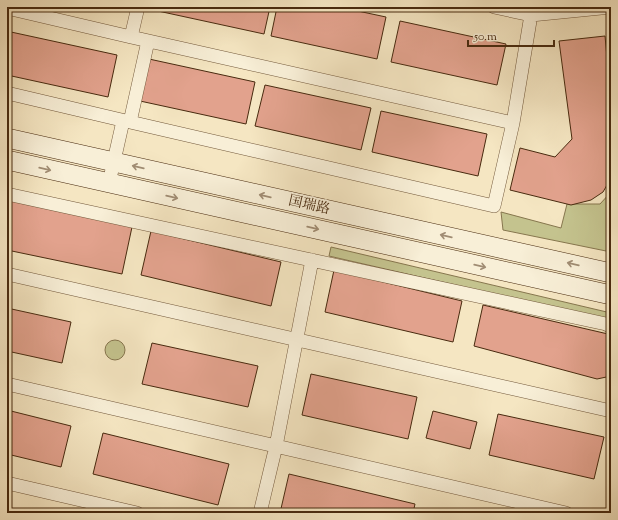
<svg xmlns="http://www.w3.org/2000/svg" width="618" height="520" font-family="'Sorts Mill Goudy','Noto Serif SC',serif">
<rect width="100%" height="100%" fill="#f5e6c2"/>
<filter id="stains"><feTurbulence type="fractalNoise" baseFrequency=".005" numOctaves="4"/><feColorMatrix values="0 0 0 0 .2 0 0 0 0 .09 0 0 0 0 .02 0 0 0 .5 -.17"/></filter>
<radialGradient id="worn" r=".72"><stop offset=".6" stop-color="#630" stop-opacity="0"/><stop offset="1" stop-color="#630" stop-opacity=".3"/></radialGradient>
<path fill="#c4c38e" stroke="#86764e" d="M611,192V252L503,230L501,212L561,228L567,204H600Z
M331,247L611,313V321L329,256Z
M105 350a10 10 0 1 1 20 0a10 10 0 1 1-20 0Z"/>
<path fill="#e2a28d" stroke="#482a0f" d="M159,7H270L264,34L158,11Z
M277,7H339L386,17L377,59L271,36Z
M400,21L506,44L497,85L391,62Z
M11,32L117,55L108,97L7,75V51Z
M605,36L611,101V178L603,192L591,200L571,205L510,190L520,148L555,157L572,139L559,41Z
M149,59L255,82L246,124L140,101Z
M265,85L371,108L361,150L255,126Z
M381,111L487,134L478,176L372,152Z
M7,200L132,227L122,274L7,250Z
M151,231L281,262L271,306L141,275Z
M334,270L462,301L453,342L325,312Z
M483,305L608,334L611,336V376L597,379L474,346Z
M7,308L71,322L62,363L7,351Z
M152,343L258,366L248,407L142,384Z
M311,374L417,397L408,439L302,415Z
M7,410L71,426L61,467L7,454Z
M433,411L477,422L470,449L426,438Z
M498,414L604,437L594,479L489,455Z
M103,433L229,464L218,505L93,474Z
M289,474L415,504L413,513H280Z"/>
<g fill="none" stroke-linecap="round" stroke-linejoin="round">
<g stroke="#73593c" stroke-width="14">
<path id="street" d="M494,7L531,15L611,7
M7,8L131,37L138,7
M131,37L513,123L531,15
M7,93L130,122L148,41
M130,122L494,206L513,123
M109,183L123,121
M7,194L606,324L611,327
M7,274L611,411
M7,384L566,513
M7,483L137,513
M260,513L276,446L312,260"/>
</g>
<g stroke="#482a0f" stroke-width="20">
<path id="secondary" d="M7,138L611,273
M7,160L611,295"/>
</g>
<use href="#street" stroke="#f8efd7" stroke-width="13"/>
<use href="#secondary" stroke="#f8efd7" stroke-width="19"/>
</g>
<defs><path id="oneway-shaft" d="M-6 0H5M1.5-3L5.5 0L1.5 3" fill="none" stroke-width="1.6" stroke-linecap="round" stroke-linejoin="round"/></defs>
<g stroke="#a08c73">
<use href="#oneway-shaft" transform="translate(138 167) rotate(-167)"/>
<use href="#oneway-shaft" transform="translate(45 169) rotate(13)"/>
<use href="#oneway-shaft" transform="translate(265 196) rotate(-167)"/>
<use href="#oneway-shaft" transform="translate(172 197) rotate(13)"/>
<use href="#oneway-shaft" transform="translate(313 228) rotate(13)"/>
<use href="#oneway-shaft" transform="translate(446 236) rotate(-167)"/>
<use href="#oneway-shaft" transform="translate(573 264) rotate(-167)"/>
<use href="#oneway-shaft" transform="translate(480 266) rotate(13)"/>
</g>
<g text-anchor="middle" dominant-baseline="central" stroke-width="3" stroke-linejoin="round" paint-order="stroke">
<g font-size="14" fill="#482a0f" stroke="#f8efd7">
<text transform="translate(309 206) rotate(13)">国瑞路</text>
</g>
</g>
<rect width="618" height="520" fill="none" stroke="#f5e6c2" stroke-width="24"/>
<rect x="8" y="8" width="602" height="504" fill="none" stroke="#482a0f" stroke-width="2"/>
<rect x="12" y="12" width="594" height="496" fill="none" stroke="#482a0f"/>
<path d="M468 40v6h86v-6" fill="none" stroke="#482a0f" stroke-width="2"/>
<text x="474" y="40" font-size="12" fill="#482a0f" stroke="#f8efd7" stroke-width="3" paint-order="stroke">50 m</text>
<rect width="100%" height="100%" filter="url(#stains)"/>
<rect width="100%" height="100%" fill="url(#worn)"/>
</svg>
